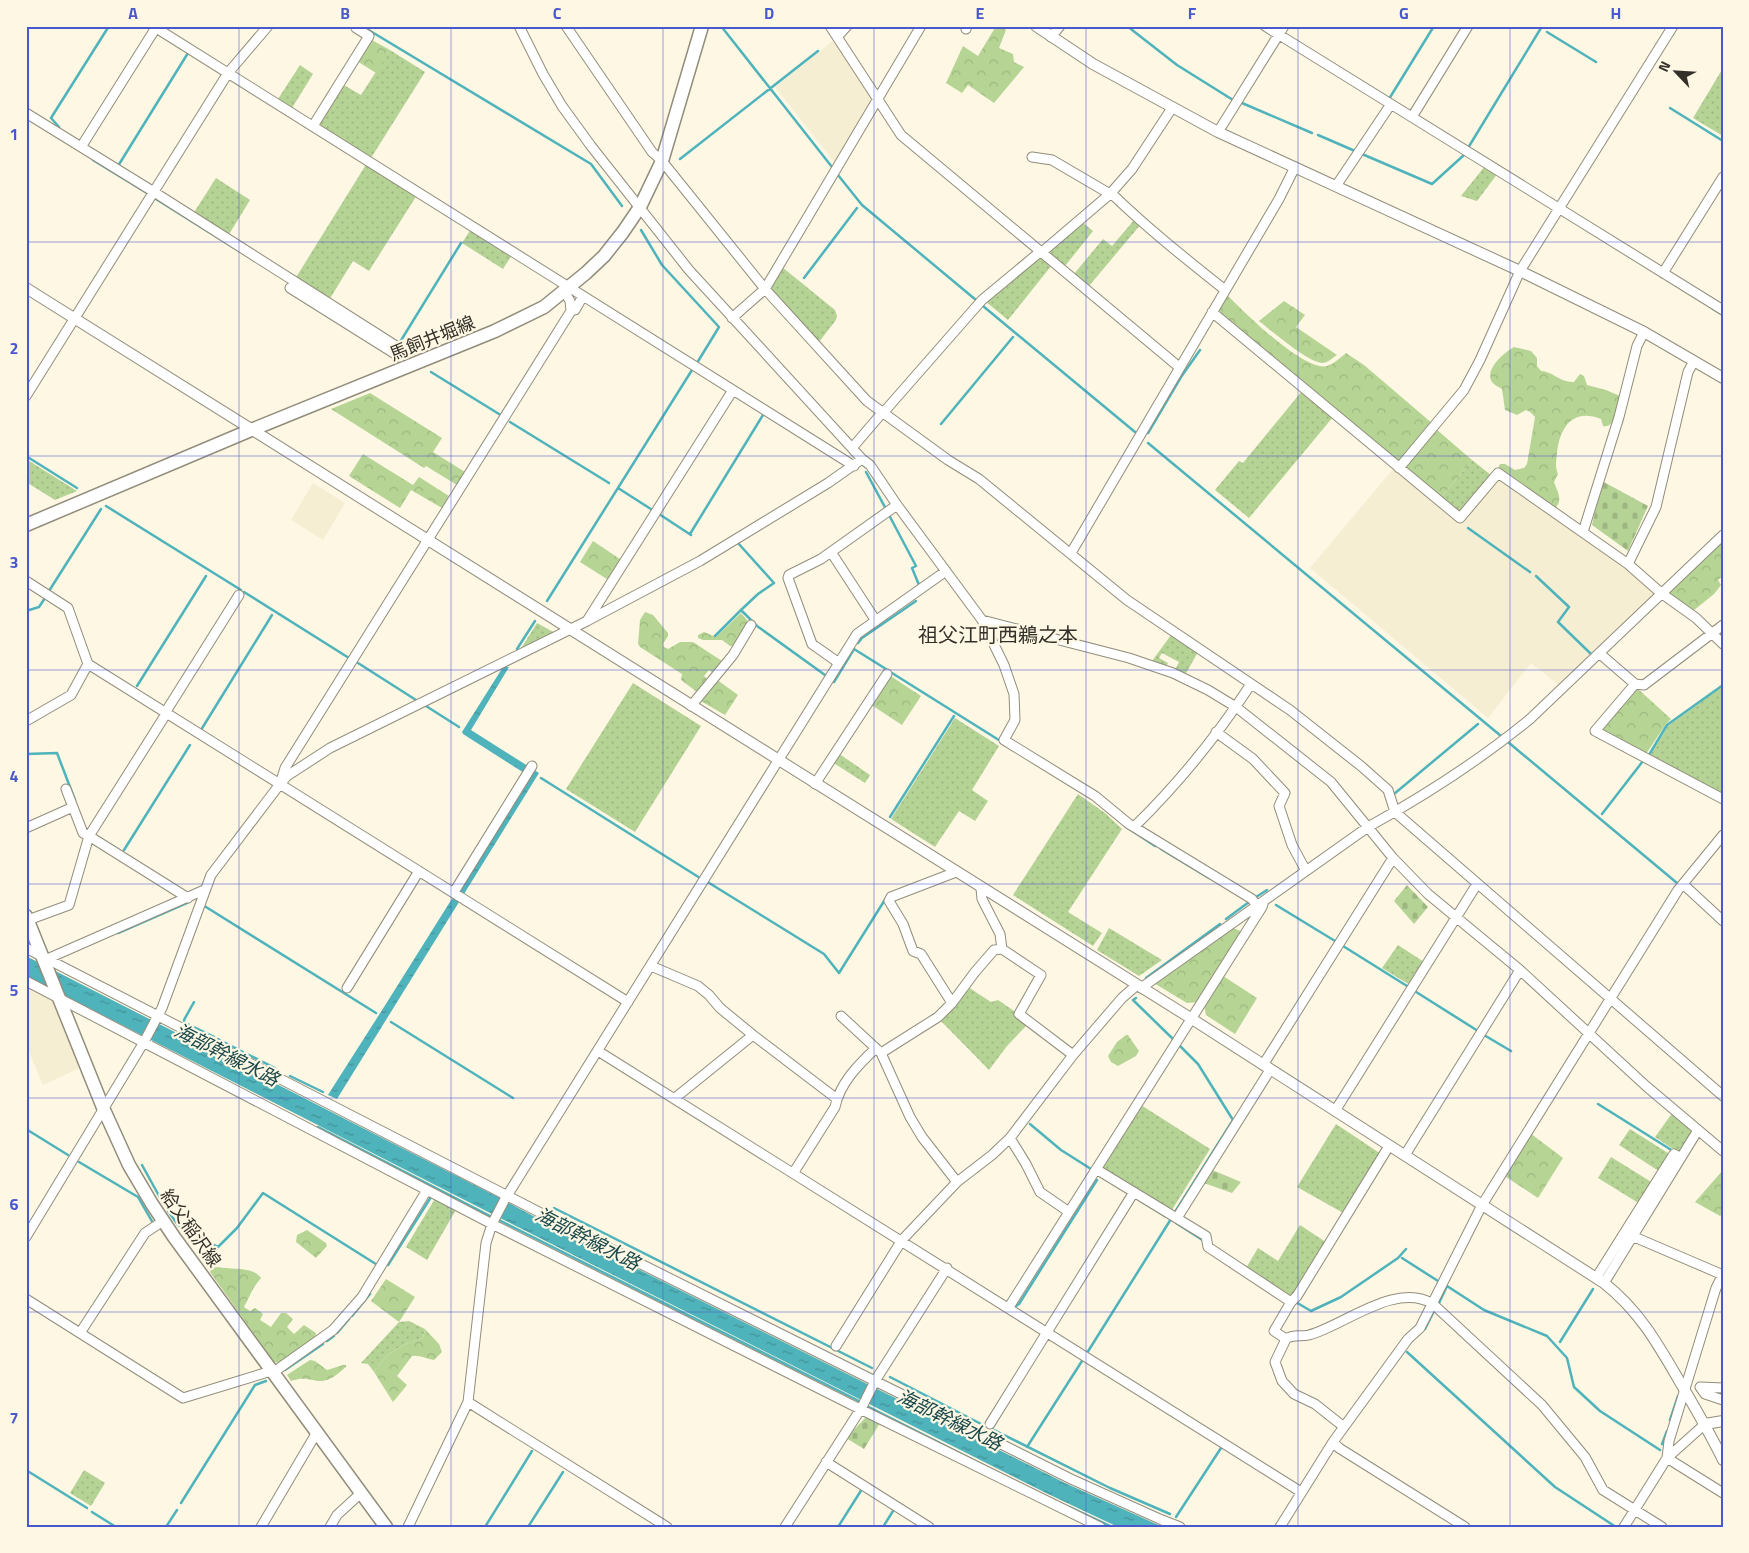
<svg xmlns="http://www.w3.org/2000/svg" width="1749" height="1553" font-family="'Titillium Web','Noto Sans JP',sans-serif">
<defs>
<pattern id="grass-dots" width="8" height="8" patternUnits="userSpaceOnUse" patternTransform="scale(1.25)"><rect width="8" height="8" fill="#b6d396"/><path d="M2 2h.1M6 6h.1" fill="none" stroke="#9db581" stroke-width="1.8" stroke-linecap="round"/></pattern>
<pattern id="forest-crowns" width="20" height="18" patternUnits="userSpaceOnUse" patternTransform="scale(1.25)"><rect width="20" height="18" fill="#b6d594"/><path d="M2 6a3 3 0 1 1 6 0M12 15a3 3 0 1 1 6 0" fill="none" stroke="#9db780"/></pattern>
<pattern id="cemetery-stones" width="16" height="16" patternUnits="userSpaceOnUse" patternTransform="scale(1.25)"><rect width="16" height="16" fill="#b6d396"/><path d="M2 7V4a2 2 0 0 1 4 0v3zM10 15v-3a2 2 0 0 1 4 0v3z" fill="#9db581"/></pattern>
<pattern id="water-ripples" width="26" height="14" patternUnits="userSpaceOnUse" patternTransform="scale(1.25)"><rect width="26" height="14" fill="#4fb3bb"/><path d="M2 4q2-2 4 0t4 0M15 11q2-2 4 0t4 0" fill="none" stroke="#429298"/></pattern>
</defs>
<rect width="100%" height="100%" fill="#fdf7e4"/>
<path fill="#f6eed3" d="M834,40L872,97V101L835,163L775,87Z
M1393,469L1459,525L1497,480H1501L1624,566L1654,591V596L1560,686L1531,663L1488,718L1310,568Z
M313,483L345,503L323,540L291,520Z
M26,985L52,998L80,1068L43,1085L26,1045Z"/>
<path fill="url(#grass-dots)" d="M390,50L425,72L371,158L316,125L342,84L361,95Z
M300,65L313,74L292,108L278,99Z
M1723,68V136L1693,118Z
M367,163L417,195L369,271L353,261L329,300L295,279Z
M1485,166L1498,173L1477,201L1461,196Z
M216,178L250,200L228,236L193,214Z
M1135,219L1141,224L1089,286L1074,274L1103,239L1112,246Z
M1081,221L1093,231L1065,266L1048,252Z
M471,229L512,255L503,269L462,243Z
M1038,256L1052,265L1008,320L985,301Z
M782,267L835,310L837,316L836,320L819,342L771,290L770,287Z
M1302,391L1333,417L1249,518L1215,490L1239,461L1243,463Z
M26,459L77,491L55,500L26,482Z
M1472,460L1491,475L1461,512L1459,513L1441,498Z
M537,623L557,634L520,650Z
M1171,635L1198,652L1185,675L1175,670L1179,662L1162,653L1159,658L1168,663L1166,667L1152,661Z
M633,683L701,726L635,832L566,789Z
M1723,686V795L1650,756L1668,726Z
M955,718L999,746L972,790L988,801L975,821L959,811L935,847L891,819Z
M838,753L870,775L865,783L832,762Z
M1078,794L1105,813L1122,829L1068,912L1102,933L1093,946L1013,895Z
M1109,928L1162,960L1139,976L1097,950Z
M1398,945L1424,962L1410,985L1382,968Z
M968,987L991,1002L998,1000L1017,1013L1028,1024L1007,1046L989,1070L941,1021L956,1004Z
M1141,1105L1210,1149L1170,1213L1102,1170Z
M1673,1112L1694,1130L1679,1153L1655,1137Z
M1336,1124L1381,1154L1345,1214L1297,1187Z
M1630,1129L1671,1155L1660,1172L1619,1145Z
M1611,1157L1653,1183L1640,1204L1598,1178Z
M436,1197L457,1208L427,1260L406,1247Z
M1300,1225L1327,1243L1292,1298L1246,1268L1258,1248L1278,1261Z
M409,1321L425,1329L423,1338C399,1346 388,1351 374,1372L368,1364L361,1363L399,1322Z
M84,1470L105,1483L91,1506L70,1493Z"/>
<path fill="url(#forest-crowns)" d="M996,26L1002,27L1006,30L999,48L1013,54L1014,62L1024,67L994,103L968,85L962,93L946,83L963,46L978,56Z
M370,39L390,50L376,73L357,61Z
M1227,295C1243,311 1304,372 1327,366C1334,364 1341,357 1346,353L1364,365L1433,424L1399,462L1218,312Z
M1284,301L1305,315L1296,327L1337,355C1332,358 1328,363 1322,363C1307,362 1272,331 1259,321Z
M1514,347L1531,351L1537,358V366L1541,371C1555,372 1558,382 1574,382L1580,374L1584,376L1587,385L1606,390L1620,396C1617,406 1616,429 1603,426L1601,419C1572,407 1559,429 1557,454C1556,461 1555,467 1558,474L1554,482C1558,493 1563,499 1555,509L1498,468L1500,464H1505L1515,470L1524,468L1527,464L1535,417L1530,412L1526,410L1517,415L1505,410L1502,389C1499,387 1494,385 1492,382C1484,369 1505,352 1514,347Z
M370,393L442,438L433,452L465,472L457,485L426,466L424,468L331,409Z
M1436,429L1472,460L1441,498L1404,468Z
M363,454L413,485L419,477L449,496L442,508L411,490L400,508L349,476Z
M1723,540V576L1718,580L1721,585L1714,594L1693,611L1668,594L1669,591Z
M593,541L623,561L610,581L580,562Z
M645,612L653,615L668,633V636L663,644L664,647L668,649L680,642H693L722,661V663L714,674L709,670L704,676L708,680L697,692L681,680L682,674L640,647L638,644L640,620Z
M741,613L747,620V626L733,646H730L722,640H703L698,638V635L704,632L716,637Z
M889,675L921,696L902,725L870,704Z
M716,679L738,695L725,715L699,700Z
M1637,688L1671,719L1666,724L1646,754L1602,729Z
M1230,927L1243,932L1198,1002L1187,1003L1152,982Z
M1223,976L1257,998L1235,1034L1206,1015L1204,1006Z
M1126,1035H1128L1139,1051L1136,1056L1118,1066L1111,1062L1108,1056L1117,1042Z
M1530,1133L1563,1158L1538,1198L1503,1175Z
M1723,1170V1213L1720,1216L1695,1202Z
M307,1230L326,1243L327,1246L316,1258L296,1242L297,1235Z
M218,1267C231,1270 253,1266 261,1278L254,1287L244,1307L250,1311L255,1308L263,1314L260,1320L271,1327L281,1313H286L293,1319L287,1327L294,1334L304,1325L316,1333L315,1340L280,1363L274,1362L210,1272L212,1268Z
M386,1279L415,1297L399,1322L371,1301Z
M425,1329L439,1344L442,1352L434,1360C427,1359 419,1355 412,1356L397,1376L407,1385L393,1402L374,1372C388,1351 399,1346 423,1338Z
M310,1360L315,1361L327,1370L343,1365H346V1367C340,1372 330,1381 322,1381C309,1381 306,1376 291,1381L287,1375Z"/>
<path fill="url(#cemetery-stones)" d="M1602,481L1648,506L1628,551L1592,525Z
M1407,885L1428,907L1414,924L1394,901Z
M1210,1169L1241,1182L1232,1193L1201,1182Z
M867,1416L880,1423L864,1449L846,1438Z"/>
<path fill="url(#water-ripples)" d="M503,667H509L471,730L539,773L337,1099L328,1095L333,1087L384,1007L529,776L463,734L462,732Z
M26,956L498,1197L548,1224L1065,1483L1163,1527H1118L1048,1494L494,1215L26,976Z"/>
<g fill="none" stroke-linecap="round" stroke-linejoin="round">
<path stroke="#4fb3bb" stroke-width="2.5" d="M362,26L591,164L622,206
M721,26L832,167
M1127,26L1177,65L1233,100
M1547,32L1596,62
M1389,99L1434,26
M1242,103L1312,133
M1670,108L1723,141
M58,130L59,127L51,118L109,26
M1318,135L1355,151
M1468,148L1541,28
M1362,154L1432,184L1464,155
M680,159L818,51
M93,160L147,193
M118,166L188,53
M838,175L862,205L976,300
M156,199L239,251
M641,230L662,265L719,327L697,363
M804,278L857,208
M983,306L1135,432
M1713,309L1723,315
M400,342L461,243
M431,372L499,414
M510,422L609,483
M941,424L1013,337
M1148,433L1181,377L1200,350
M1148,443L1501,736
M26,456L77,488
M866,472L887,511
M618,488L654,511
M106,506L241,590
M659,514L691,535
M889,515L916,566L912,568L919,585
M1468,528L1530,572
M690,534L763,415
M738,543L774,583L758,594L741,610L757,626L825,675
M1536,576L1569,607L1558,622L1591,654
M49,591L101,509
M244,592L349,658
M547,601L692,370
M26,611L39,607L45,598
M715,636L741,610
M858,643L862,638L916,601
M517,649L535,621
M358,663L416,700
M892,673L1002,742
M834,682L854,649L886,669
M137,686L206,576
M426,706L459,727
M201,730L272,615
M1508,742L1677,883
M26,754L57,753L75,800
M1649,755L1667,725L1723,685
M541,778L700,878
M1394,794L1478,724
M1602,814L1643,761
M890,817L954,716
M1125,826L1155,846
M1161,849L1209,878
M124,850L190,745
M706,881L824,954L839,973L886,898
M1256,897L1267,890
M1276,905L1335,941
M206,907L376,1013
M1226,919L1249,902L1248,901
M118,933L189,902
M1343,946L1407,986
M1146,978L1220,924
M1413,990L1478,1031
M1136,998L1133,1000L1173,1039
M194,1002L184,1020L185,1023L214,1037
M391,1022L513,1098
M1484,1035L1511,1051
M218,1039L243,1052
M247,1054L275,1068
M290,1076L323,1092
M1598,1104L1673,1151
M1030,1124L1061,1150L1091,1169
M318,1127L492,1217
M26,1129L68,1155
M79,1162L138,1197L153,1223
M142,1165L163,1203
M1142,1202L1165,1216
M554,1208L872,1368
M168,1211L178,1225L218,1247L237,1228L263,1193L379,1266
M1175,1212L1233,1120L1198,1064L1180,1046
M497,1219L861,1402
M1176,1223L1204,1241
M1402,1258L1438,1281
M388,1265L431,1197
M1294,1301L1311,1311L1341,1297L1398,1258L1406,1249
M1439,1303L1447,1286L1484,1310L1547,1336L1567,1358L1574,1387L1600,1411L1660,1450
M1016,1306L1019,1304L1097,1180
M352,1316L370,1294
M1425,1329L1433,1313
M337,1333L349,1319
M327,1341L334,1336
M1560,1342L1593,1289
M1407,1352L1555,1487L1616,1527
M1087,1353L1171,1219
M285,1370L323,1344
M890,1377L985,1426
M865,1405L1003,1475
M1670,1420L1678,1396
M992,1429L1110,1488L1170,1514
M1662,1444L1667,1431
M1027,1447L1082,1361
M26,1470L87,1508
M181,1503L255,1385L266,1381
M1069,1507L1112,1527
M92,1512L116,1527
M1176,1517L1221,1448
M166,1527L177,1510
M485,1527L532,1451
M528,1527L563,1472
M838,1527L862,1489
M883,1527L893,1511"/>
<g stroke="#928d7b" stroke-width="11">
<path id="minor" d="M153,26L854,466
M519,26L543,74L562,106L591,146L689,270L862,459L870,465L897,505L982,620L1004,665L1014,694L1015,720L1004,740L1095,796L1129,824L1252,899L1257,906
M566,26L652,152L662,161L765,289L867,401L948,460L979,479L1127,600L1290,710L1361,766L1388,790L1395,812L1723,1096
M830,26L901,135L1179,367
M1265,26L1723,310
M966,29L967,26
M837,37L847,26
M1051,37L1060,26
M26,113L154,192L404,351L400,357L290,288
M1412,117L1468,26
M313,126L369,36L356,28L357,26
M1218,132L1284,26
M81,147L157,26
M1032,157L1052,160L1110,194
M1336,186L1391,104
M1111,193C1147,228 1186,259 1225,290
M1042,252L1110,194L1132,169L1172,108
M1663,273L1723,177
M571,311L575,310L583,296
M1212,312L1460,518L1498,473L1628,564L1661,593L1696,618L1723,644
M732,318L765,289L921,26
M26,396L228,73L268,26
M883,413L982,300L1041,251
M852,448L882,413
M1399,468L1464,390L1480,360L1520,271L1673,26
M1583,532L1619,417L1637,346L1644,332
M831,552L876,621
M1071,553L1279,199L1295,167
M1628,564L1656,507L1688,372L1694,361
M26,581L68,608L88,664L628,1002
M982,620L1129,658L1173,673L1208,690L1236,707L1331,782L1393,858L1428,894L1520,970L1646,1086L1723,1151
M587,621L733,390
M1599,653L1635,684L1595,731L1723,799
M839,663L812,644L788,578L789,575L821,559L897,505
M1635,684L1644,685L1723,625
M691,706L733,655L751,625
M165,713L239,595
M166,714L89,836L188,898
M26,721L71,695L88,664
M1216,732L1253,759L1285,793L1279,806L1292,845L1306,871
M281,781L285,768L571,311L570,301L564,291
M815,784L887,674
M1134,827C1178,784 1217,736 1251,684
M26,828L73,807
M1683,884L1723,921
M981,888L982,899L1000,934L1002,949
M454,892L532,766
M28,920L69,905L89,836L83,833L66,789
M26,948L601,1244L1071,1479L1162,1520L1180,1527
M47,959L204,890
M651,966L698,986L709,995L720,1008L753,1035L837,1099
M26,981L492,1224L860,1409L1100,1527
M347,988L419,871
M1141,988L1368,827C1424,796 1480,760 1530,719L1723,535
M952,1003L921,954L913,951L903,924L889,901L891,897L956,872
M841,1016L881,1053L910,1117L922,1137L957,1182
M598,1051L1301,1492
M881,1053L938,1017L952,1003L975,972L994,950L1002,949L1041,975L1019,1014L1073,1055
M1263,1065L1393,858
M675,1098L753,1035
M1335,1111L1477,884
M1010,1138L1026,1164L1040,1192L1069,1212
M1405,1155L1520,970
M1096,1169L1206,1236L1208,1247L1291,1302L1297,1296L1389,1146
M794,1172L835,1107C840,1083 858,1065 876,1048
M1177,1218L1270,1070
M1632,1236L1723,1275
M26,1237L144,1042L162,1008L211,875L280,784L287,776L330,748L587,621L700,561L828,483L862,459
M1723,1274L1716,1288L1669,1441L1667,1458L1723,1493
M1596,1278L1674,1154L1681,1158
M1604,1283L1698,1130
M26,1299L183,1398L278,1369L333,1330L362,1297L427,1190
M1009,1307L1262,907L1264,901
M80,1333L145,1233L163,1221
M1286,1339L1274,1331L1291,1302
M836,1346L902,1240L957,1182L992,1155L1010,1138L1073,1055L1122,998L1137,985
M1723,1388L1700,1387L1705,1394L1723,1400
M468,1402L667,1527
M990,1424L1134,1192
M1344,1427L1315,1404L1294,1394L1282,1381L1275,1362L1286,1339C1293,1334 1301,1337 1309,1335C1345,1325 1396,1281 1433,1304L1542,1405L1585,1457L1603,1490L1662,1527
M1333,1442L1339,1448L1465,1527
M826,1462L929,1527
M261,1527L317,1432
M330,1527L337,1515L361,1493
M408,1527L468,1402L486,1243L492,1224L505,1199L857,634L946,571
M785,1527L862,1407L875,1381L947,1268
M1280,1527L1333,1442L1408,1339L1420,1328L1482,1205L1678,890L1723,835
M1624,1527L1667,1458L1705,1424"/>
</g>
<g stroke="#928d7b" stroke-width="12">
<path id="tertiary" d="M1036,26L1093,64L1218,132L1520,271L1644,332L1723,378
M26,288L1192,1019L1604,1283C1642,1313 1660,1348 1684,1389C1698,1413 1711,1435 1723,1460
M1705,1424L1723,1421"/>
</g>
<g stroke="#928d7b" stroke-width="15">
<path id="secondary" d="M26,525L251,430L495,331L544,307L586,273L604,256L623,232L640,207L662,161L702,26
M26,916L104,1110L129,1165L152,1204L174,1237L386,1527"/>
</g>
<use href="#minor" stroke="#fff" stroke-width="9"/>
<use href="#tertiary" stroke="#fff" stroke-width="10"/>
<use href="#secondary" stroke="#fff" stroke-width="12"/>
</g>
<path fill="none" stroke="#4a58cd" stroke-width="1" stroke-opacity="0.55" d="M239,26V1527M451,26V1527M663,26V1527M874,26V1527M1086,26V1527M1298,26V1527M1510,26V1527M26,242H1723M26,456H1723M26,670H1723M26,884H1723M26,1098H1723M26,1312H1723"/>
<g text-anchor="middle" dominant-baseline="central" stroke-width="4.5" stroke-linejoin="round" paint-order="stroke">
<g font-size="18" fill="#333029" stroke="#fdf7e4">
<text transform="translate(432 338) rotate(-22)">馬飼井堀線</text>
<text transform="translate(191 1228) rotate(55)">給父稲沢線</text>
</g>
<g font-size="19" font-style="italic" fill="#19474a" stroke="#fdf7e4">
<text transform="translate(227 1054) rotate(27)">海部幹線水路</text>
<text transform="translate(588 1238) rotate(27)">海部幹線水路</text>
<text transform="translate(950 1419) rotate(26)">海部幹線水路</text>
</g>
<g font-size="20" fill="#333029" stroke="#fdf7e4">
<text x="998" y="634">祖父江町西鵜之本</text>
</g>
</g>
<rect width="1749" height="1553" fill="none" stroke="#fdf7e4" stroke-width="55"/>
<g transform="translate(1676 72) rotate(295)" stroke="#fdf7e4" stroke-width="4" paint-order="stroke">
<path d="M0-4L9 19L0 12L-9 19Z" fill="#333029"/>
<text y="-8" font-size="14" font-weight="bold" text-anchor="middle" fill="#333029">N</text>
</g>
<rect x="28" y="28" width="1694" height="1498" fill="none" stroke="#4a58cd" stroke-width="2"/>
<g font-size="16" text-anchor="middle" font-weight="bold" fill="#4a58cd">
<text x="133" y="19">A</text>
<text x="345" y="19">B</text>
<text x="557" y="19">C</text>
<text x="769" y="19">D</text>
<text x="980" y="19">E</text>
<text x="1192" y="19">F</text>
<text x="1404" y="19">G</text>
<text x="1616" y="19">H</text>
<text x="14" y="140">1</text>
<text x="14" y="354">2</text>
<text x="14" y="568">3</text>
<text x="14" y="782">4</text>
<text x="14" y="996">5</text>
<text x="14" y="1210">6</text>
<text x="14" y="1424">7</text>
</g>
</svg>
